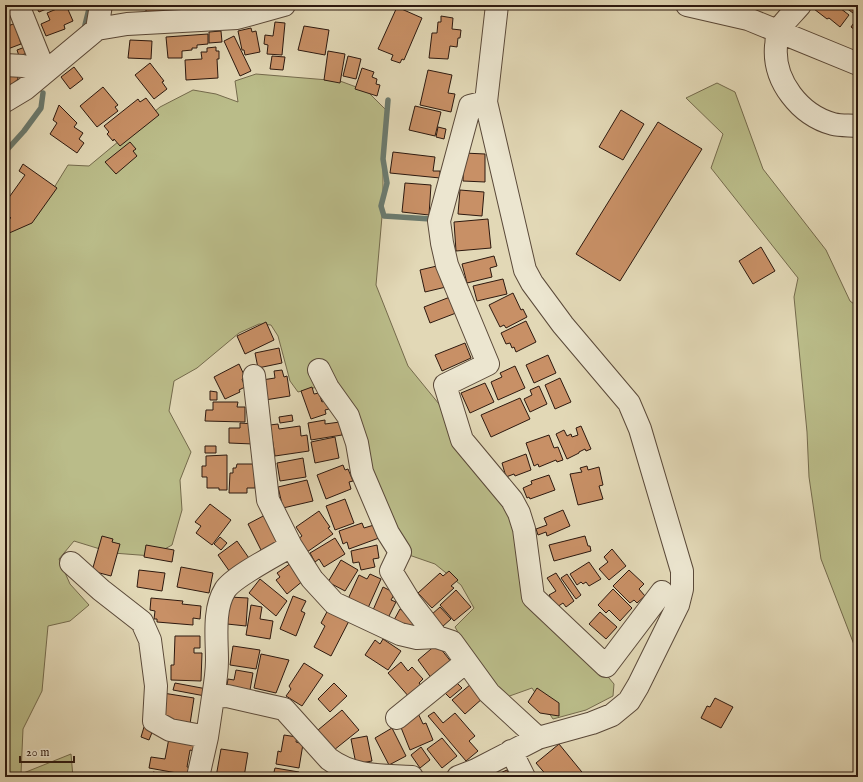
<svg xmlns="http://www.w3.org/2000/svg" width="863" height="782" font-family="'IM FELL English',serif">
<rect width="100%" height="100%" fill="#e2d8b6"/>
<filter id="stains"><feTurbulence type="fractalNoise" baseFrequency=".005" numOctaves="4"/><feColorMatrix values="0 0 0 0 .2 0 0 0 0 .09 0 0 0 0 .02 0 0 0 .5 -.17"/></filter>
<radialGradient id="worn" r=".72"><stop offset=".6" stop-color="#630" stop-opacity="0"/><stop offset="1" stop-color="#630" stop-opacity=".3"/></radialGradient>
<path fill="#babc89" stroke="#746a4c" d="M256,74L340,81L367,91L388,112L383,147V205L376,285L408,366L439,404L513,514L526,599L599,666L614,684L613,696L586,710L553,719L532,688L504,698L479,668L455,627L474,608L461,585L435,564L409,555L321,386L298,392L290,381L278,336L271,325L259,324L239,333L197,368L174,381L169,411L191,452L180,480L182,510L172,545L152,556L113,553L74,541L59,559L70,584L89,605L70,621L48,626L42,691L23,729L21,774L71,754L73,777H5V231L25,219L44,204L68,165L89,166L160,107L193,90L216,94L238,102L235,81Z
M717,83L735,92L763,169L826,250L850,301L858,307V655L821,559L809,477L807,432L794,297L798,278L711,168L723,134L686,98Z"/>
<g fill="none" stroke-linecap="round" stroke-linejoin="round">
<path stroke="#6b7a6e" stroke-width="5.5" d="M82,31L84,29L90,5
M388,100L383,159L387,183L381,206L384,216L431,219
M5,152L24,131L41,108L43,93"/>
</g>
<path fill="#c89066" stroke="#2d190f" d="M5,5H9L12,11L7,13L9,18L5,20Z
M35,5H56L39,12Z
M66,5L73,21L64,25L65,29L46,36L41,24L50,20L47,13Z
M146,5H165L164,14L146,13Z
M183,5H212L213,9L183,11Z
M817,5H836L849,15L840,27L829,18L827,19L814,9Z
M842,5H858V7L853,13Z
M397,7L422,18L404,60L402,59L400,63L391,60L393,55L378,49Z
M441,16L453,18L452,29L461,30L460,38H458L457,47L450,46L448,59L429,58L432,33H437L438,22H441Z
M858,17V32L851,27Z
M275,22L285,23L282,55L267,54L268,45L264,44L265,35L273,36Z
M16,23L19,30L17,31L21,44L5,50V27Z
M304,26L329,30L325,55L298,50Z
M251,28L252,32L256,31L260,52L245,55L244,50H242L238,31Z
M221,31L222,42L209,43V32Z
M208,34V44L197,45V48H192V50L182,51V58H168L166,37Z
M234,36L251,71L240,76L224,41Z
M130,40L152,41L151,59L128,58Z
M25,47L27,53L19,56L17,50Z
M216,47V51H219V59H217L218,78L186,80L185,60L202,59L201,52H207V48Z
M328,51L345,54L340,83L324,80Z
M272,56L285,57L283,70L270,69Z
M348,56L361,59L356,79L343,76Z
M150,63L164,81L162,82L167,89L154,99L135,75Z
M74,67L83,79L70,89L61,77Z
M362,68L374,72L372,77L377,79L376,84L380,85L377,96L355,89Z
M428,70L452,75L448,93L455,94L451,112L420,105Z
M17,74L18,79L8,88L5,89V76Z
M103,87L118,105L115,107L118,111L97,127L80,106Z
M146,98L159,115L120,146L114,139L113,141L107,134L109,132L104,126L138,99L140,102Z
M59,105L77,123L74,127L83,133L79,139L84,143L77,153L50,134L57,123L53,120Z
M415,106L441,112L435,136L409,130Z
M621,110L644,124L623,160L599,147Z
M658,122L702,149L620,281L576,254Z
M438,127L446,129L444,139L436,137Z
M130,142L136,149L133,151L137,156L116,174L105,162Z
M393,152L435,157L433,171H440V178L390,173Z
M464,153L485,154V182L463,181Z
M23,164L57,188L32,223L7,234L5,229V220L11,218L5,213V210L8,205L5,203L25,175L19,171Z
M405,183L431,185L429,215L402,212Z
M460,190L484,192L482,216L458,214Z
M488,219L491,248L456,251L454,222Z
M761,247L775,271L753,284L739,261Z
M494,256L497,266L490,268L492,277L467,283L462,264Z
M441,265L446,287L425,292L420,270Z
M503,279L507,294L477,301L473,286Z
M513,293L521,310L523,309L527,317L506,328L504,325L500,327L489,305Z
M450,297L456,313L430,323L424,307Z
M526,321L536,342L516,352L514,347L512,348L510,343L506,344L501,333Z
M266,322L274,340L245,354L237,336Z
M465,343L471,358L442,371L435,355Z
M279,348L282,363L258,368L255,353Z
M548,355L556,373L534,383L526,365Z
M239,364L245,377L242,379L245,387L239,390L240,392L225,399L214,377Z
M515,366L525,388L498,400L491,382L502,377L500,373Z
M282,370L284,377L287,376L290,396L265,400L262,380L275,378L274,371Z
M560,378L571,402L555,409L545,385Z
M485,383L494,402L470,413L461,393Z
M539,386L547,404L530,412L524,399L532,395L530,390Z
M312,387L314,394L319,393L322,402L326,400L329,409L325,410L326,414L311,419L301,391Z
M210,391L217,392V400H210Z
M520,398L530,419L491,437L481,415Z
M213,402H238L237,407H245V422L205,421L206,410H213Z
M292,415L293,421L280,423L279,417Z
M325,420V424L340,422L342,435L311,440L308,423Z
M240,423L254,424L253,444L229,443V428H240Z
M278,424L279,429L300,426L301,436L307,435L309,451L275,456L270,425Z
M581,426L591,449L586,451L585,449L579,452V453L567,459L556,434L564,430L567,436L571,434L572,437L578,435L576,428Z
M549,435L554,448L558,447L563,460L557,462L556,460L539,467L538,464L534,466L526,443Z
M335,437L339,458L315,463L311,442Z
M205,446H216V453H205Z
M526,454L531,470L515,476L514,474L506,477L502,463Z
M227,455V490H219V488H207V477H202V466H206V456Z
M303,458L306,477L280,481L277,463Z
M237,464H256L255,488H247V493H229L230,473H233V468H236Z
M343,465L345,470L348,469L353,481L349,482L351,489L326,499L317,475Z
M587,466L588,470L599,467L603,485L599,486L603,499L578,505L570,474L582,472L580,468Z
M549,475L555,490L530,499L529,497L527,498L523,488L532,484L531,481Z
M307,480L313,501L283,508L278,487Z
M345,499L354,523L335,530L326,506Z
M210,504L231,520L212,545L196,533L201,526L195,522Z
M563,510L570,526L547,536L546,532L538,535L536,529L547,525L544,518Z
M319,511L330,527L328,528L333,534L307,552L298,539L302,536L296,527Z
M267,514L280,542L262,552L248,524Z
M362,523L364,528L374,525L379,538L349,549L347,542L343,544L339,531Z
M102,536L113,539L112,542L120,544L111,576L92,571Z
M585,536L588,546H590L591,551L554,561L549,545Z
M220,537L227,543L221,550L214,544Z
M335,538L345,554L324,567L319,559L315,562L310,553Z
M237,541L251,561L232,575L218,555Z
M146,545L174,550L172,562L144,557Z
M377,545L379,558L373,559L375,567L361,570L359,562L353,563L351,551Z
M612,549L626,566L609,580L599,569L608,562L604,557Z
M341,560L358,570L345,591L328,582Z
M589,562L601,579L589,586L586,582L583,584L581,582L577,585L570,574Z
M291,563L304,580L287,594L276,580L280,577L277,573Z
M181,567L213,573L209,593L177,587Z
M139,570L165,573L162,591L137,587Z
M629,570L644,584L639,589L645,596L637,603L634,600L630,603L613,586Z
M449,571L458,580L451,586L454,588L432,608L418,593L440,573L443,576Z
M556,573L574,601L566,607L563,603L557,607L549,595L556,591L547,578Z
M370,574L381,579L368,608L348,599L359,575L367,579Z
M567,574L581,595L576,599L561,578Z
M260,579L287,601L276,616L249,593Z
M383,587L395,593L391,600L396,602L388,618L373,610Z
M613,589L632,608L620,621L609,610L606,613L598,605Z
M456,590L471,607L454,621L440,605Z
M293,596L306,601L301,611L305,613L296,636L280,629Z
M229,597L248,598L246,626L227,624Z
M151,598L183,601L182,604L201,606L200,619L193,618V625L157,622V619H154L155,611L150,610Z
M251,605L262,607L260,619L273,621L270,639L246,635Z
M440,607L451,619L442,627L431,615Z
M329,608L350,619L331,656L314,647L325,626L321,623Z
M400,609L409,614L416,622L413,630L394,620Z
M600,612L617,627L606,639L589,624Z
M175,636H200V648H194V653H202L201,681L171,680V665H174Z
M383,639L401,651L388,670L365,655L375,640L380,644Z
M437,644L452,663L432,679L418,660Z
M233,646L260,650L256,669L230,665Z
M261,654L289,660L276,693L254,688Z
M401,662L408,671L412,667L423,679L419,683L422,687L410,698L388,673Z
M304,663L323,675L302,706L286,696L291,689L289,686Z
M236,670L253,673L250,690L227,685L228,679L234,680Z
M455,681L462,688L450,698L443,691Z
M175,683L207,689L205,696L173,690Z
M334,683L347,696L330,712L318,699Z
M471,684L483,698L465,714L452,700Z
M537,688L559,703V716L540,713L528,702Z
M163,693L194,698L190,724L159,719Z
M715,698L733,707L721,728L701,718L707,706L710,707Z
M342,710L359,730L334,750L318,730Z
M417,711L423,724L426,723L433,740L410,750L398,720Z
M434,712L443,723L455,713L475,736L469,741L478,751L466,761L428,716Z
M144,727L153,730L149,740L141,737Z
M392,728L406,756L389,765L375,738Z
M284,735L297,737L296,742L303,744L299,768L276,764L278,751L281,752Z
M367,736L372,761L356,764L351,739Z
M169,738L196,743L194,751L190,750L187,767L191,768L189,777L177,775V773L149,768L151,757L165,759Z
M442,738L457,756L442,768L427,749Z
M559,744L586,777H548L536,763Z
M421,747L430,760L420,768L411,755Z
M221,749L248,753L244,777H216Z
M275,768L299,772L298,777H268V775L273,776Z
M507,770L511,777H491Z
M153,772L172,776V777H152Z
M303,773L334,777H302Z"/>
<g fill="none" stroke-linecap="round" stroke-linejoin="round">
<g stroke="#5a4939" stroke-width="24">
<path id="minor" d="M18,5L45,72
M687,5L748,19L858,64
M800,5C795,11 781,25 778,31C776,35 777,42 776,46C773,81 800,115 833,124C841,126 850,125 858,126
M97,29L101,5
M5,65L23,66L45,72
M5,101L25,89L97,29L127,24L237,18L284,5
M486,102L470,106L439,221L442,243L447,265L488,364L445,385L462,440L512,500L519,513L524,529L533,597L606,666L662,592
M319,370L328,388L348,416L357,443L362,472L388,533L400,552L391,571L410,602L437,637
M254,376L268,500L291,546
M71,563L101,590L142,622L150,640L156,686L154,721L170,730L207,737
M213,697C215,685 217,672 217,660C217,639 213,609 225,590C233,577 276,555 291,546L312,579L334,603L400,634L417,638L437,637L452,642L489,693L538,738
M397,718L466,662
M511,751L524,777
M198,777L207,737L213,697L227,696L284,709L329,759C355,778 382,775 412,777
M458,777L476,770L538,738L592,723L612,715L629,701L638,686L678,605L682,589V571L640,429L629,403L563,325L532,283L525,270L486,102L497,5"/>
</g>
<use href="#minor" stroke="#ece6d0" stroke-width="22"/>
</g>
<rect width="863" height="782" fill="none" stroke="#e2d8b6" stroke-width="20"/>
<rect x="6" y="6" width="851" height="770" fill="none" stroke="#2d190f" stroke-width="2"/>
<rect x="10" y="10" width="843" height="762" fill="none" stroke="#2d190f"/>
<path d="M20 756v6h54v-6" fill="none" stroke="#2d190f" stroke-width="2"/>
<text x="26" y="756" font-size="12" fill="#2d190f" stroke="#ece6d0" stroke-width="3" paint-order="stroke">20 m</text>
<rect width="100%" height="100%" filter="url(#stains)"/>
<rect width="100%" height="100%" fill="url(#worn)"/>
</svg>
